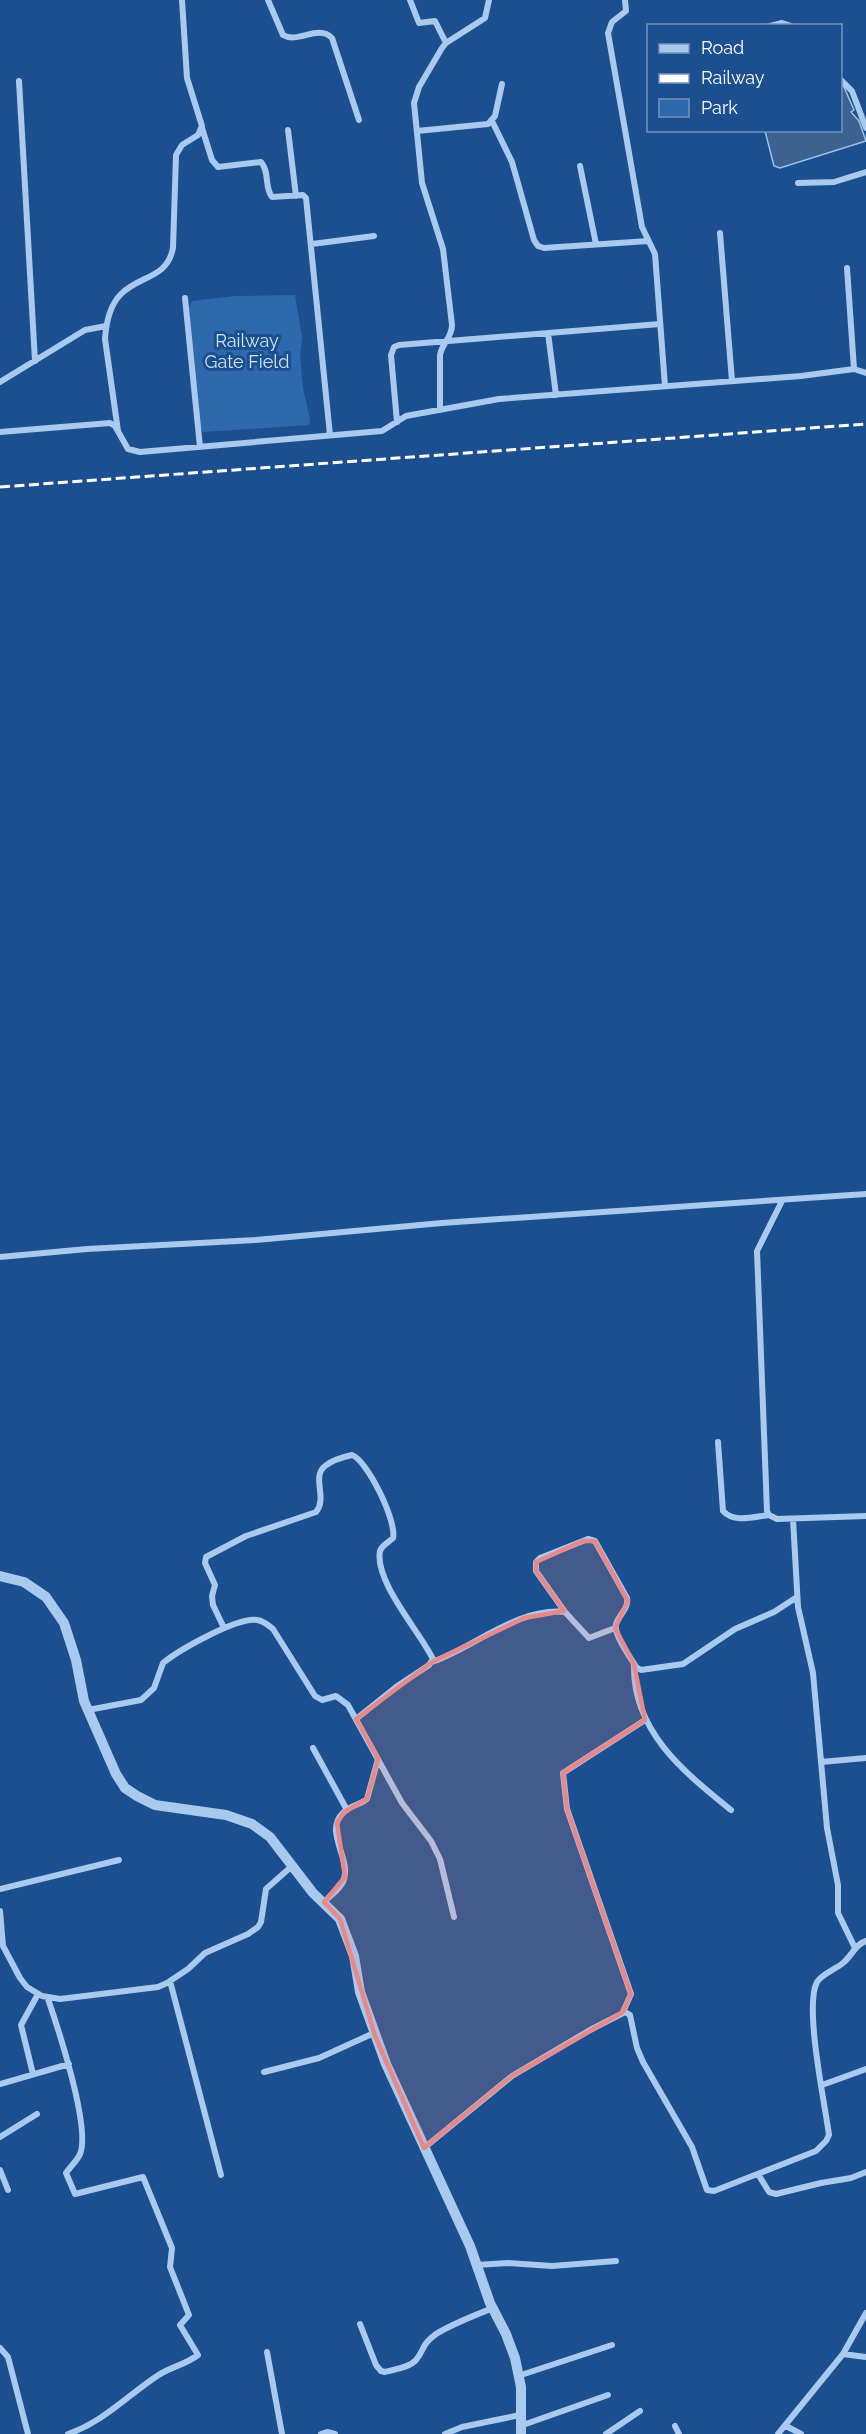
<svg xmlns="http://www.w3.org/2000/svg" width="866" height="2434" font-family="Raleway,sans-serif">
<rect width="100%" height="100%" fill="#1b4f8f"/>
<path fill="#2e69ad" d="M295,295L302,337L300,356L303,388L310,419L309,425L203,432L197,419L189,308L192,301L235,296Z"/>
<path fill="#3c6290" stroke="#9cc4f0" stroke-width="1.5" d="M841,84L844,87L854,110L851,112L859,121L866,141L780,168L774,166L765,131L840,130Z"/>
<g fill="none" stroke-linecap="round" stroke-linejoin="round">
<path stroke="#a9c9ee" stroke-width="6" d="M268,0L283,35C298,44 318,24 332,38L359,120
M410,0L419,23L435,21L446,43
M625,0L626,11L612,22L608,33L642,227L655,254L665,386
M770,26L782,23L791,26
M840,79L852,91L866,128
M19,81L35,361
M492,121L512,162L534,240L538,246L544,248L648,241
M202,128L212,160L218,167L261,162C270,172 264,187 272,197L303,195L306,198L330,435
M288,130L296,196
M417,131L488,124L495,116L502,84
M580,166L596,244
M798,183L834,182L866,172
M720,233L732,381
M312,244L374,236
M847,268L854,369
M185,298L200,447
M548,333L556,395
M0,382L85,330L106,326
M440,410V355C442,343 452,338 452,325L443,249L422,183L414,103L419,87L442,48L446,43L485,18L489,0
M397,422L391,355L394,347L399,345L660,324
M118,431L105,339C106,324 110,305 121,294C140,275 167,279 173,248L176,155L182,145L198,135L202,126L187,78L182,0
M0,432L110,423L115,426L128,449L140,452L382,431L406,416L499,399L801,376L854,369L866,373
M782,1201L757,1251L767,1511L769,1515L777,1519L866,1516
M0,1257L87,1249L256,1240L442,1223L866,1194
M718,1442L723,1511C734,1523 753,1517 769,1515
M793,1519L798,1607L813,1673L827,1828L838,1885V1913L855,1948
M565,1612L536,1571V1562L540,1558L588,1539L595,1541L627,1598C629,1608 619,1615 616,1624C613,1634 631,1658 636,1667L641,1670L683,1664L735,1629L774,1612L797,1597
M224,1628L213,1605L212,1596L215,1585L205,1563L206,1557L246,1536L316,1512C328,1498 311,1477 325,1466C331,1461 343,1457 352,1455C367,1460 397,1521 393,1538C389,1542 382,1545 380,1551C374,1581 420,1632 433,1659L429,1665L396,1687L356,1719
M432,1662C475,1647 518,1607 565,1612L589,1638L615,1628
M634,1664C632,1731 684,1772 731,1810
M88,1710L141,1700L154,1688L163,1663C179,1650 237,1617 257,1620C264,1621 268,1625 273,1629L315,1696L322,1700L336,1696L348,1705L402,1803L431,1841L440,1859L454,1917
M313,1748L347,1810
M821,1762L866,1758
M0,1889L119,1860
M324,1902C330,1896 340,1889 343,1882C353,1860 323,1832 343,1813C349,1806 360,1805 367,1799L378,1759
M0,1911L3,1946L20,1978L27,1987L42,1996L60,1999L158,1987L167,1983L188,1969L205,1953L248,1934L258,1927L261,1922L266,1889L292,1866
M170,1981L221,2175
M48,1999C58,2028 91,2128 80,2154C77,2161 70,2167 66,2173L75,2194L143,2177L172,2248L170,2267L189,2315L180,2325L198,2355C185,2365 170,2367 157,2376C127,2396 103,2422 68,2434
M623,2012L631,1994L567,1809L563,1773L645,1720
M264,2072L319,2058L374,2033
M33,2074L21,2025L38,1994
M0,2084L69,2064
M822,2085L866,2069
M0,2137L37,2114
M424,2148L512,2076L590,2030L625,2012L630,2015L637,2048L643,2062L692,2147L707,2190L714,2191L816,2151L826,2141L829,2135C825,2104 804,2007 817,1982C822,1974 836,1969 843,1963C852,1956 855,1944 866,1941
M0,2170L8,2190
M758,2174L769,2192L776,2194L821,2183L851,2178L866,2172
M476,2265L508,2263L552,2266L616,2261
M360,2324L376,2365L381,2371L385,2372C395,2369 409,2368 416,2360C425,2349 421,2345 436,2334C454,2323 473,2316 493,2308
M0,2348L8,2357L28,2434
M267,2352L282,2434
M843,2354L866,2313
M518,2376L612,2345
M520,2426L608,2395
M675,2426L679,2434
M786,2426L801,2434
M321,2434L327,2432L335,2434
M445,2434L462,2427L520,2415
M606,2434L640,2411
M778,2434L843,2354L866,2357"/>
<path stroke="#a9c9ee" stroke-width="10" d="M0,1576L24,1582L46,1597L64,1623L76,1660L84,1701L116,1774L125,1788L137,1796L155,1805L226,1815L252,1824L270,1837L313,1893L340,1919L354,1956L360,1992L386,2064L470,2246L490,2303L506,2334L515,2358L521,2387V2434"/>
<path stroke="#fff" stroke-width="3" stroke-dasharray="10 4.5" stroke-linecap="butt" d="M0,487L866,424"/>
</g>
<path fill="#e88989" fill-opacity="0.2" stroke="#e88989" stroke-width="4.5" stroke-linejoin="round" d="M583,1541H595L628,1601L615,1628L634,1664L645,1720L563,1773L567,1809L631,1994L623,2012L512,2076L424,2148L375,2036L340,1919L324,1902L345,1877L337,1823L344,1812L367,1799L378,1759L356,1719L432,1662L524,1618L564,1611L536,1571V1562Z"/>
<g text-anchor="middle" dominant-baseline="central" stroke-width="6" stroke-linejoin="round" paint-order="stroke">
<g font-size="18" fill="#cfe3fa" stroke="#1b4f8f">
<text x="247" y="340">Railway<tspan x="247" dy="21">Gate Field</tspan></text>
</g>
</g>
<rect x="647" y="24" width="195" height="108" fill="#1b4f8f" stroke="#7695bc" stroke-width="1.5"/>
<rect x="659" y="44" width="30" height="9" fill="#a9c9ee" stroke="#7695bc" stroke-width="1.5"/>
<text x="701" y="54" font-size="18" fill="#ffffff">Road</text>
<rect x="659" y="74" width="30" height="9" fill="#ffffff" stroke="#7695bc" stroke-width="1.5"/>
<text x="701" y="84" font-size="18" fill="#ffffff">Railway</text>
<rect x="659" y="99" width="30" height="18" fill="#2e69ad" stroke="#7695bc" stroke-width="1.5"/>
<text x="701" y="114" font-size="18" fill="#ffffff">Park</text>
</svg>
